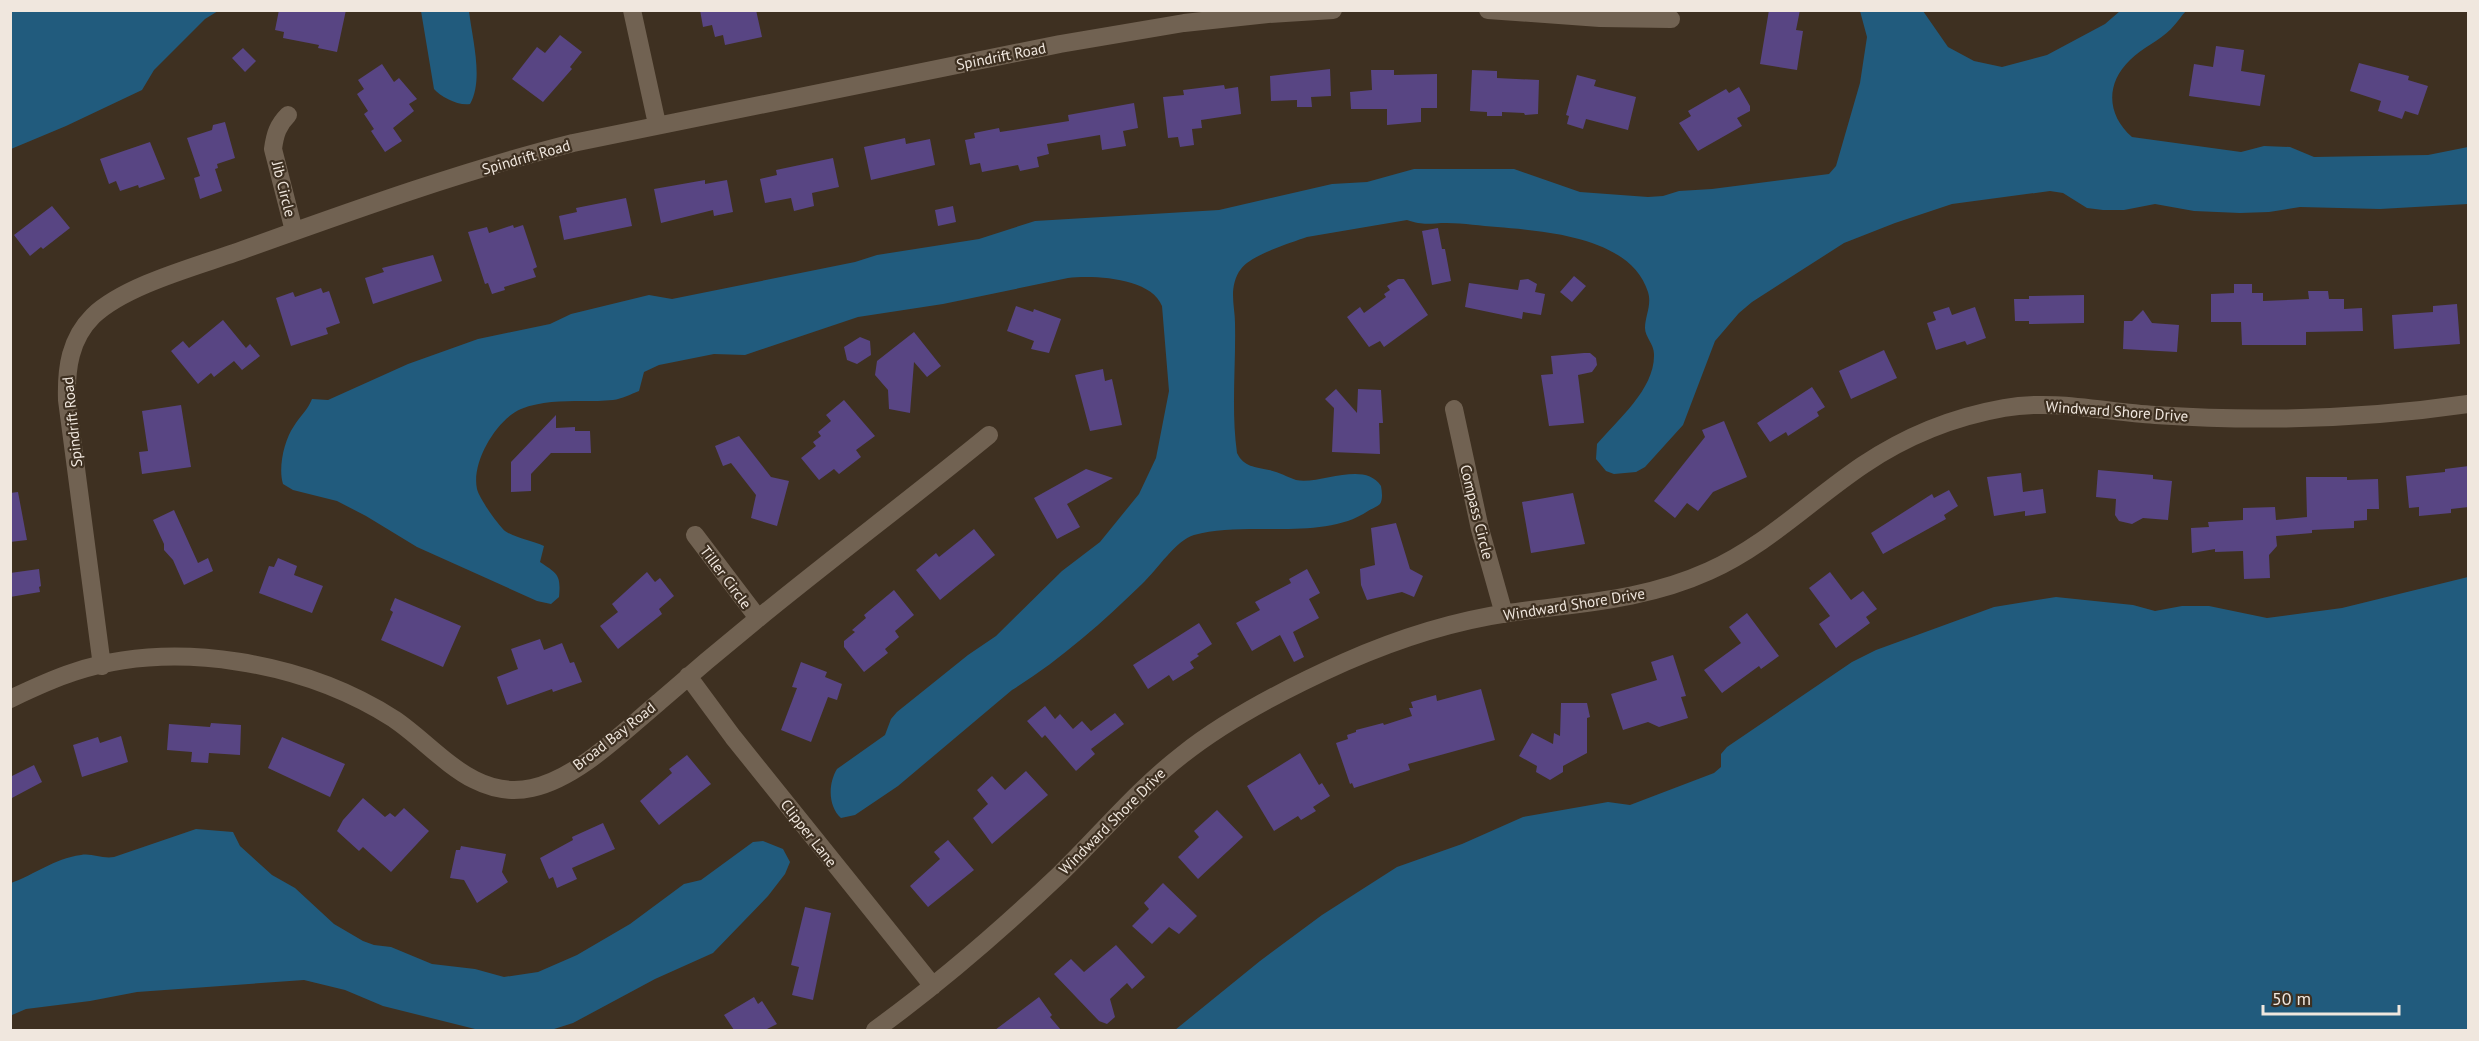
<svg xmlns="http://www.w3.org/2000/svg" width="2479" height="1041" font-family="'PT Sans',sans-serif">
<rect width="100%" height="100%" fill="#3e3021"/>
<path fill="#215b7d" d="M11,10H218V11L205,19L154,70L142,90L66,126L11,149Z
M421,11H469C472,38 484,80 470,104C458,106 441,97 434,89Z
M1860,11H1923L1948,47L1974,61L2002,67L2047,55L2105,24L2120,11H2186C2181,16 2177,23 2171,29C2159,41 2142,48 2130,60C2105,84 2107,115 2132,137L2241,152L2264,146L2290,147L2314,157L2428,155L2468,147V204L2380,209L2300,207L2269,212L2240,213L2194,211L2155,204L2124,210H2103L2087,208L2063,193L2050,191L1952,204L1895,223L1844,243L1752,302L1739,313L1715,341L1683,425L1645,467L1636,472L1614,474L1606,471L1596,459L1597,444C1618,419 1655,389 1654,354C1654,344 1645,337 1645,328C1645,316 1652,305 1648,292C1631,237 1545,231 1497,227C1481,226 1464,223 1447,223C1430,223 1424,226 1407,220L1307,237C1290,243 1251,255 1241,269C1235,276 1233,287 1233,295C1233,305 1235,314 1235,323C1236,366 1231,410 1237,453C1244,467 1255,467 1269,470C1279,472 1287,477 1296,480C1321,485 1364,460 1381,486C1382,492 1383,499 1380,504C1377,507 1371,509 1368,511C1322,542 1247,520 1194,535C1176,540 1157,570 1142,584C1103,622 1059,661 1012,690L898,786L855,815L841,818C828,806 828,784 837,769L885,735L891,719L897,712L968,655L996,636L1062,571L1100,542L1139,494L1156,458L1169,391L1162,306C1151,278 1095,275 1068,278L943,304L858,317L745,355L714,354L659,365L644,372L639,391C631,394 622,399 613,400C583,403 551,397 521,409C497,419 471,462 477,489C479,498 498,525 505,531C515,538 533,541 544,546L540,562C558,574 561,575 559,597L551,604L537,601L417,547L366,516L337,501L293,490L283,484C278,468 284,440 294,426C300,416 307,411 312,399L328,400L408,364L478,339L550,324L571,314L649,295L672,299L855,262L877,255L979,239L1035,221L1219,210L1332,184L1367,182L1414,169H1514L1580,192L1648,197L1663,196L1679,191L1712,189L1829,174L1836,166L1860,83L1867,37Z
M2468,577V1030H1175L1260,961L1322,915L1397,867L1462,844L1523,817L1608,802L1630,805L1714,773L1721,767V754L1727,747L1852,662L1876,650L1994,607L2056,597L2133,605L2155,611L2182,606H2209L2267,618L2342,608Z
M196,829L233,832L240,846L272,875L295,888L334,924L363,941L374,945L391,947L432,964L475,969L504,977L538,972L577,955L630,924L684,884L701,880L753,842L763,841L783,849L790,862L785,874L768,896L713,953L655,979L573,1023L551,1030H479L383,1006L345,990L304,980L137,992L90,1001L26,1009L12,1015L11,1019V883C36,874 53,859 81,855C92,853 102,859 114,857Z"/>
<path fill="#584583" d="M279,10H346L337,52L318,48L319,45L283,38L284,32L275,30Z
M700,10H756L762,37L725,45L723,35L715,37L712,25L703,27Z
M1769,10H1800L1796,30L1803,31L1797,70L1760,64Z
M560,35L582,52L570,67L572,69L543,102L512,79L537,47L545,53Z
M2216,46L2244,50L2241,71L2265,75L2260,106L2189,96L2194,64L2213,67Z
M243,48L256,61L245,72L232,58Z
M2359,63L2409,76L2408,80L2428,86L2418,115L2405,111L2402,119L2378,111L2381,101L2350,91Z
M382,64L394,82L399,78L417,99L409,104L414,111L393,128L402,141L385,152L371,131L374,129L364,114L368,111L357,94L364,89L358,80Z
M1330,69L1331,96L1311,97L1312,107H1297V100L1271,101L1270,76Z
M1371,70H1394V75L1437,74V108H1421V122L1387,125V109H1351L1350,92L1372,90Z
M1472,70L1497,71V78L1539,80L1538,114L1525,115L1524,113L1502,112V116H1487V112L1470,111Z
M1577,75L1596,80L1594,86L1636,97L1628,130L1586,119L1583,129L1567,124L1569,116L1566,115Z
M1224,85L1225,89L1238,87L1241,114L1201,120L1202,128L1192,129L1194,145L1180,147L1178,137L1168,138L1163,97L1184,95L1183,90Z
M1739,87L1750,106V111L1737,118L1742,126L1698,151L1679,123L1691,116L1688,111L1726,89L1729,93Z
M1134,103L1138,128L1123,131L1126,146L1102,150L1100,135L1047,144L1049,154L1037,157L1039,167L1020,171L1018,165L982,172L980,163L970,165L965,140L975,138L974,133L999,128L1000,132L1069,121L1068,115Z
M225,122L235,158L217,164L218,168L215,169L222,191L200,199L194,178L200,176L187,138L212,130L213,125Z
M905,138L906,144L930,139L935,165L871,180L864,147Z
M150,142L165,179L139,188L138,185L120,191L116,181L109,184L100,159Z
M833,158L839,187L812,193L814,206L794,211L791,198L765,203L760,179L777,175L776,170Z
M705,180V184L727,180L733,212L714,216L713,210L661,223L654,189Z
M626,198L632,226L564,240L559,216L577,212L576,208Z
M52,206L70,228L43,249L41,247L30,256L14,235Z
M953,206L956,222L938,226L935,210Z
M513,225L514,228L523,225L537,267L533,269L536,277L504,287L505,290L492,294L488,283L485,284L468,232L487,227L489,233Z
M1438,228L1442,249H1445L1451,281L1432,285L1422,231Z
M433,255L442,281L373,304L365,278L384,272L382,268Z
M1574,276L1586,286L1572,302L1560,292Z
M1398,279H1404L1428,315L1384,347L1380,341L1369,347L1347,317L1360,307L1364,313L1386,297L1384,294L1390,290L1387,286Z
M1528,279L1537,284L1535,292L1545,294L1541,315L1523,312L1522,319L1465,307L1469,283L1518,290L1520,280Z
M2234,284H2252V293H2263V301L2309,299L2308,291H2328L2329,299H2344V309L2362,308L2363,331L2306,332V345H2242L2241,322H2211V294L2234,293Z
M321,288L323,293L329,291L340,323L326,328L328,334L291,346L276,298L293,292L295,297Z
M2084,295V323L2029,324V321H2015L2014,299H2029V296Z
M2457,304L2460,344L2394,349L2392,315L2433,312V306Z
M1016,306L1033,312L1034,309L1061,319L1049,353L1031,349L1034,341L1007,331Z
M1949,307L1952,315L1975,307L1986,338L1967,345L1965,341L1936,350L1927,323L1936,320L1933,312Z
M2143,310L2152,323L2179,325L2177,352L2123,349L2124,321H2132Z
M223,320L246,348L250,344L260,356L242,370L234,361L214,377L211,373L198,384L171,351L183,341L189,348Z
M914,332L941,366L927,377L914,362L910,413L889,409L888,390L875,375L877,361Z
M860,337L870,341L871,355L857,364L847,360L844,347Z
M1884,350L1897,378L1851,399L1839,371Z
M1584,353H1590L1596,358L1597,365L1592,372L1578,375L1584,423L1549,426L1541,375L1553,374L1551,356Z
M1103,369L1105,381L1112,379L1122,425L1090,431L1075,375Z
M1812,387L1825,407L1817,412L1819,416L1788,436L1786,432L1770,442L1757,423Z
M1336,389L1357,413L1358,389L1381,390L1383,423H1379L1380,454L1332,452L1334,408L1325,399Z
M844,400L875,436L856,450L861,457L839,474L834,469L819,480L801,458L816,446L813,442L821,436L818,432L831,421L826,415Z
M181,405L191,467L142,474L139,452L148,451L142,411Z
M556,415V428L575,427V431H590L591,453H551L531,474V491L511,492V462Z
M1724,421L1747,477L1713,492L1698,511L1687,503L1675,518L1654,501L1705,437L1702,430Z
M739,436L771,477L789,481L777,526L751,518L756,495L731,463L723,466L715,446Z
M2469,466V507L2451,509V513L2419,516V507L2409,508L2406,476L2445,472V469Z
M1086,469L1113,478L1067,504L1080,527L1057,539L1034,498Z
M2098,470L2153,475V479L2172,481L2168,520L2143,518L2132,524L2119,521L2115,515L2116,499L2096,497Z
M2021,473L2023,492L2043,489L2046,513L2025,516V511L1994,516L1987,477Z
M2306,477H2347V480L2378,479L2379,509H2367V520L2354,521V528L2312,530V533L2276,536L2277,546L2269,555L2270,578L2244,579L2243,551L2215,552V549L2192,553L2191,528L2209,527L2208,522L2243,520V508L2275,507L2276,520L2307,517Z
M1949,490L1958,506L1944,515L1946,519L1883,554L1871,533L1932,494L1934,498Z
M18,492L27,540L10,542V493Z
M1573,493L1585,544L1531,553L1522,502Z
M174,510L198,563L208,558L213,571L184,585L173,560L164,550V544L153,520Z
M1396,523L1410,569L1423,576L1414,597L1402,592L1367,600L1361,585L1360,569L1375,565L1371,528Z
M974,529L995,555L940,600L916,570L936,553L939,557Z
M278,558L297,566L294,575L323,586L312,613L259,593L269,566L274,567Z
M39,569L41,586L39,587L40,592L10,597V573Z
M1307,569L1320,593L1309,599L1319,618L1293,632L1304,657L1294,662L1280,635L1252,651L1236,623L1260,610L1255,602L1291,583L1289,579Z
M647,572L655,582L660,578L674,596L659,609L662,614L618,649L600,626L618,612L612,604Z
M1830,572L1851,600L1863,591L1877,609L1866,617L1870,623L1836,648L1819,624L1830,616L1809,588Z
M894,590L914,615L895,631L899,637L885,649L888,653L864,672L844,647V641L855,632L852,630L866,618L864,615Z
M395,598L461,626L443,667L381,640L393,612L390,610Z
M1747,613L1779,656L1761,669L1759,666L1722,693L1704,670L1741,643L1729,627Z
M1199,623L1212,644L1197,654L1199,656L1190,662L1194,668L1173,681L1169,675L1148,689L1133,665Z
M540,639L544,650L562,643L570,663L574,662L582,682L553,692L552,689L507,705L497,677L518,669L511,649Z
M1673,655L1686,696L1681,697L1688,718L1659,727L1648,722L1623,730L1611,694L1657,680L1651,662Z
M801,662L827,672L825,677L842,684L837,700L828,697L811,742L781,730L797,688L792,687Z
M1481,689L1495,740L1408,764L1410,770L1354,788L1352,783L1350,784L1336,743L1348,739L1347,735L1356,732V730L1383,723L1384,725L1412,716L1409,708H1413L1411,702L1436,695L1437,701Z
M1561,703H1587L1590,717L1587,718V753L1563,766V772L1550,780L1536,772L1537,766L1519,756L1532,733L1553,744L1554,733L1560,736Z
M1045,706L1055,719L1060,714L1073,729L1082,721L1091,731L1115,713L1124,724L1091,749L1095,754L1076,771L1045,735L1042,738L1027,721Z
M211,723L241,725L240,755L209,753L208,763L191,762L192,752L167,750L169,724L210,727Z
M121,736L128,762L82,777L73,745L98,737L100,743Z
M282,737L345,764L330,797L268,768Z
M1300,753L1319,785L1322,783L1330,796L1313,807L1316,811L1301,820L1298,816L1274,831L1247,786Z
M687,755L711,784L659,825L640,801L672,773L669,769Z
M34,765L42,782L10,799V777Z
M1026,771L1048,795L992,844L973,818L988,804L977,790L992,776L1005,790Z
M363,798L385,817L390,813L395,817L404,808L429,831L391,872L363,847L359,851L337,831L343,820Z
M1217,810L1243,837L1198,879L1178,857L1199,837L1194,831Z
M603,823L615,849L572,868L577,879L557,888L553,877L549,879L540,858L573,840L572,837Z
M948,840L974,870L928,907L910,886L940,859L934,852Z
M461,846L506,854L502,872L508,882L477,903L464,880L450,878L456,850H460Z
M1163,883L1197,916L1179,934L1169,927L1152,944L1132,926L1149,909L1144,903Z
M805,907L831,913L813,1000L792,995L799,967L791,965Z
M1116,945L1145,977L1132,989L1127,983L1110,999L1115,1017L1107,1024L1099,1021L1054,974L1071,959L1084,972Z
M754,997L758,1004L762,1001L777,1024L765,1030H734L724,1015Z
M1039,997L1052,1015L1050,1017L1061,1030H995Z"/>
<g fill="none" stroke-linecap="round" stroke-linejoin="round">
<path stroke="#716252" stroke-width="18" d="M632,10L657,124
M1488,10L1600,18L1671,19
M288,115C278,125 275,134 273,149L294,231
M1454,409L1480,529L1504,614
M695,535L758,618
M102,666L67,400C66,368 70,339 93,316C124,286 194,267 234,253C346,213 458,172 573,143L1060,44L1184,23L1268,14L1333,10
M688,676L733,737L933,986
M10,699C31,689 52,679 74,672C175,639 305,662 394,719C437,748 473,801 532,788C578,778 623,732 659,702C691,674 723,647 755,621C832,558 912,498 989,435
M875,1030C940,983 1001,930 1060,874C1101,834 1137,790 1182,755C1230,717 1289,687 1345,662C1395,640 1454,621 1508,613C1577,603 1643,601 1709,571C1767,545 1811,500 1863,465C1906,436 1953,417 2004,408C2055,399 2104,412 2155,415C2260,422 2365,419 2468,404"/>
</g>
<g text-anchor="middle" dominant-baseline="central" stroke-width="4.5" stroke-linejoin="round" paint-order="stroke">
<g font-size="15" fill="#f0e7de" stroke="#3e3021">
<text transform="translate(1001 56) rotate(-11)">Spindrift Road</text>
<text transform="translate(526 157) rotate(-16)">Spindrift Road</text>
<text transform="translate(284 189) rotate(76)">Jib Circle</text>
<text transform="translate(2117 411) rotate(4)">Windward Shore Drive</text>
<text transform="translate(72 422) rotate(-96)">Spindrift Road</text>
<text transform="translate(1477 512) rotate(76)">Compass Circle</text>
<text transform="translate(726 577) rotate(53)">Tiller Circle</text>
<text transform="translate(1574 604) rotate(-9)">Windward Shore Drive</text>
<text transform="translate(614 736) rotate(-38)">Broad Bay Road</text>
<text transform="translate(1112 821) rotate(-45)">Windward Shore Drive</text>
<text transform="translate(809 833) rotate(52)">Clipper Lane</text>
</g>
</g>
<rect width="2479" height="1041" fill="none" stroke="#f0e7de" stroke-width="24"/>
<path d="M2263 1005v9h136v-9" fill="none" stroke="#f0e7de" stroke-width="3"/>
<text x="2272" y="1005" font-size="18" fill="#f0e7de" stroke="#3e3021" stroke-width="4.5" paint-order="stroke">50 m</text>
</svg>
